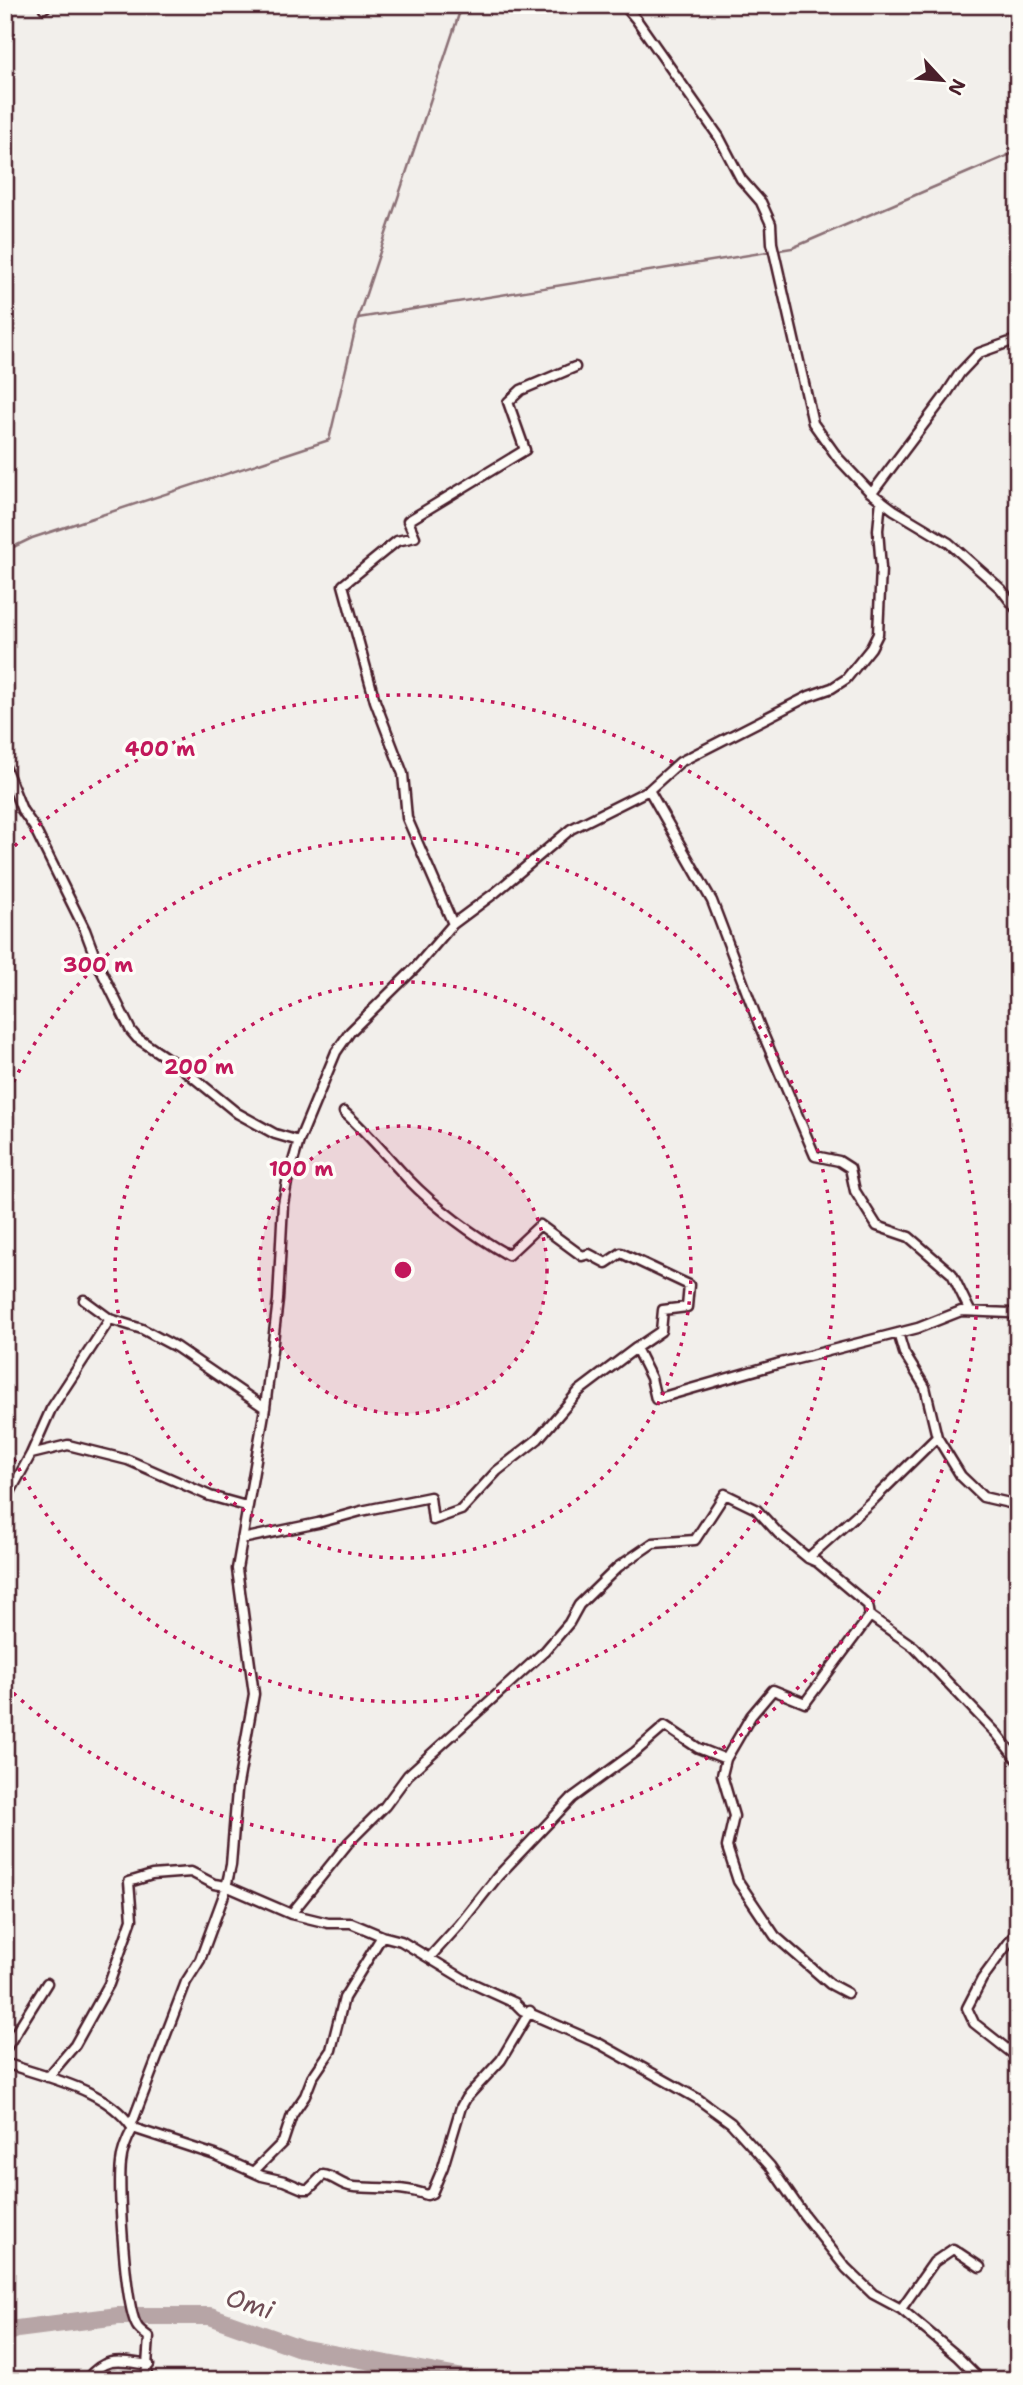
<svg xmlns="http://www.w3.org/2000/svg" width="1023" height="2385" font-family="'Shantell Sans',sans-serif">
<rect width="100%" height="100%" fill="#f2efeb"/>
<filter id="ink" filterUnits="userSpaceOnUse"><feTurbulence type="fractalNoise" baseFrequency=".0143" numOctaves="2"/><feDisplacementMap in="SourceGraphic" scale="14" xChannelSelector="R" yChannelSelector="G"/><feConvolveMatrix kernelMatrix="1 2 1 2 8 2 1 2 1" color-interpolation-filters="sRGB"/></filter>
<g filter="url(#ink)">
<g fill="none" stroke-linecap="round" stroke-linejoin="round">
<path stroke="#8b6f75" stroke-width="2.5" d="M358,318L792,248L1018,151
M5,551L32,538L329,440L358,318L462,5"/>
<path stroke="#b7a5a6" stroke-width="18" d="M5,2334L17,2329L118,2316H210L300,2348L475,2380"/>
<g stroke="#4a1f2b" stroke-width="13">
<path id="street" d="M624,5L636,19L719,137L741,179L761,202L771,224L772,243L813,423L838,458L870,492L894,510L949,543L1001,589L1018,611
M44,8L48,5
M872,493L945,396L960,373L979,353L1018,339
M5,767L22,810L34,827L85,930L97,962L131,1031L137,1038L183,1069L237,1113L275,1134L299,1141
M649,790L712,901L760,1027L815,1156L839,1161L850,1168L855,1191L877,1226L909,1237L952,1274L970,1311
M453,924L407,818L403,774L375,701L343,585L397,541L415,537L408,521L525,450L508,402L521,390L575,367
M344,1112C367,1132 386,1156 408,1179C435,1207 474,1236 508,1255L540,1225L582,1256L589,1254L606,1263L621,1253L689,1285L687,1307L663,1310L661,1331L636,1348L651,1378L656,1399L777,1364L918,1328L961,1311L1010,1313L1018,1318
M84,1300L110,1319L142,1329L176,1347L265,1408
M937,1437L961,1476L983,1497L1018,1505
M31,1454L51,1409L110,1319
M5,1509L8,1496L31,1454L68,1445L128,1460L210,1496L246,1506
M242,1539L318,1523L361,1511L430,1497L433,1520L461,1510L497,1471L538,1439L579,1391L636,1348
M808,1558L873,1500L937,1437L925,1387L904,1353L898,1333
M870,1616L914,1647L997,1734L1018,1761
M726,1759L722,1775L734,1816L727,1847L738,1881L775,1936L830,1984L847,1993
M291,1914L349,1842L385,1806L408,1775L545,1651L569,1623L579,1605L618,1567L653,1543L695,1540L725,1494L756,1509L779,1534L808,1558L817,1562L868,1605L870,1616L805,1703L773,1690L751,1716L726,1759L698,1748L665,1726L635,1752L572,1798L498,1876L459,1925L430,1957
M5,2050L47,1983
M1012,2053L974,2023L967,2008L982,1979L1018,1930
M5,2063C47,2078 104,2088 131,2126
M48,2077L75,2045L109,1984L132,1919L129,1882L152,1875L191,1872L214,1884L226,1886L291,1914L328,1923H351L382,1936L401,1941L467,1981L515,2003L522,2010L600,2044L698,2099L731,2123L770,2166L804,2215L846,2268L873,2294L901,2309L957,2356L981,2380
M133,2128L215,2155L262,2176L284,2181L303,2189H309L323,2175C334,2176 341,2186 354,2187C379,2189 403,2186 427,2195L432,2193L443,2167L461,2107L466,2098L501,2060L530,2011
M253,2172L283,2142L292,2115L305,2096L312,2078L331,2050L344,1998L382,1936
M901,2309L934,2262L953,2249L980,2267
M86,2380C106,2355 120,2361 149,2365
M146,2380L149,2337C145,2334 139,2330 137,2326C125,2307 118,2188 121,2163C122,2150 127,2139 133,2128L131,2126L186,1982L200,1960L225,1892L231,1865L237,1790L254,1694L237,1569L265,1408L278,1300L283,1204L287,1182L299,1141L336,1052L350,1032L416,967L453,924L496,892L571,829L649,790L680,762L809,696L832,688L846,679L871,648L878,634L881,568L878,530L881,500"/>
</g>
<use href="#street" stroke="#fdfcf7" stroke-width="8"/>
</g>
</g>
<circle cx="403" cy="1270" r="144" fill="#c2185b" fill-opacity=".12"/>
<g fill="none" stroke="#c2185b" stroke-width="3.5" stroke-dasharray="3.5 7">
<circle cx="403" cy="1270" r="144"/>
<circle cx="403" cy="1270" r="288"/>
<path d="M5 1101A432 432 0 1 1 5 1439"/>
<path d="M7 853A575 575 0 1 1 7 1687"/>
</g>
<g text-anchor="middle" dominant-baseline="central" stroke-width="7" stroke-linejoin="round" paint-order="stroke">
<g font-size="26" font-style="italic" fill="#704e56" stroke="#fdfcf7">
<text transform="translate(250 2303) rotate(18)">Omi</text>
</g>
</g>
<circle cx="403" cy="1270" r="10" fill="#c2185b" stroke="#fdfcf7" stroke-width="3.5"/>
<g font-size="21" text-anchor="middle" font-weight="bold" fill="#c2185b" stroke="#fdfcf7" stroke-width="7" stroke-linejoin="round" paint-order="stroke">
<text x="160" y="756">400 m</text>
<text x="98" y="972">300 m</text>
<text x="199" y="1074">200 m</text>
<text x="301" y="1176">100 m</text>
</g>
<rect width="1023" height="2385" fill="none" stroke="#fdfcf7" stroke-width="28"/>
<rect x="14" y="14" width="995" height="2357" fill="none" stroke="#4a1f2b" stroke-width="2.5" filter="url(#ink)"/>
<g transform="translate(942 80) rotate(116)" stroke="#fdfcf7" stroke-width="5" paint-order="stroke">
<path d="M0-5L12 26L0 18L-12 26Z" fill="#4a1f2b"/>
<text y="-10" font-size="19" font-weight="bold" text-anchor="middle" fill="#4a1f2b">N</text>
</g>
</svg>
